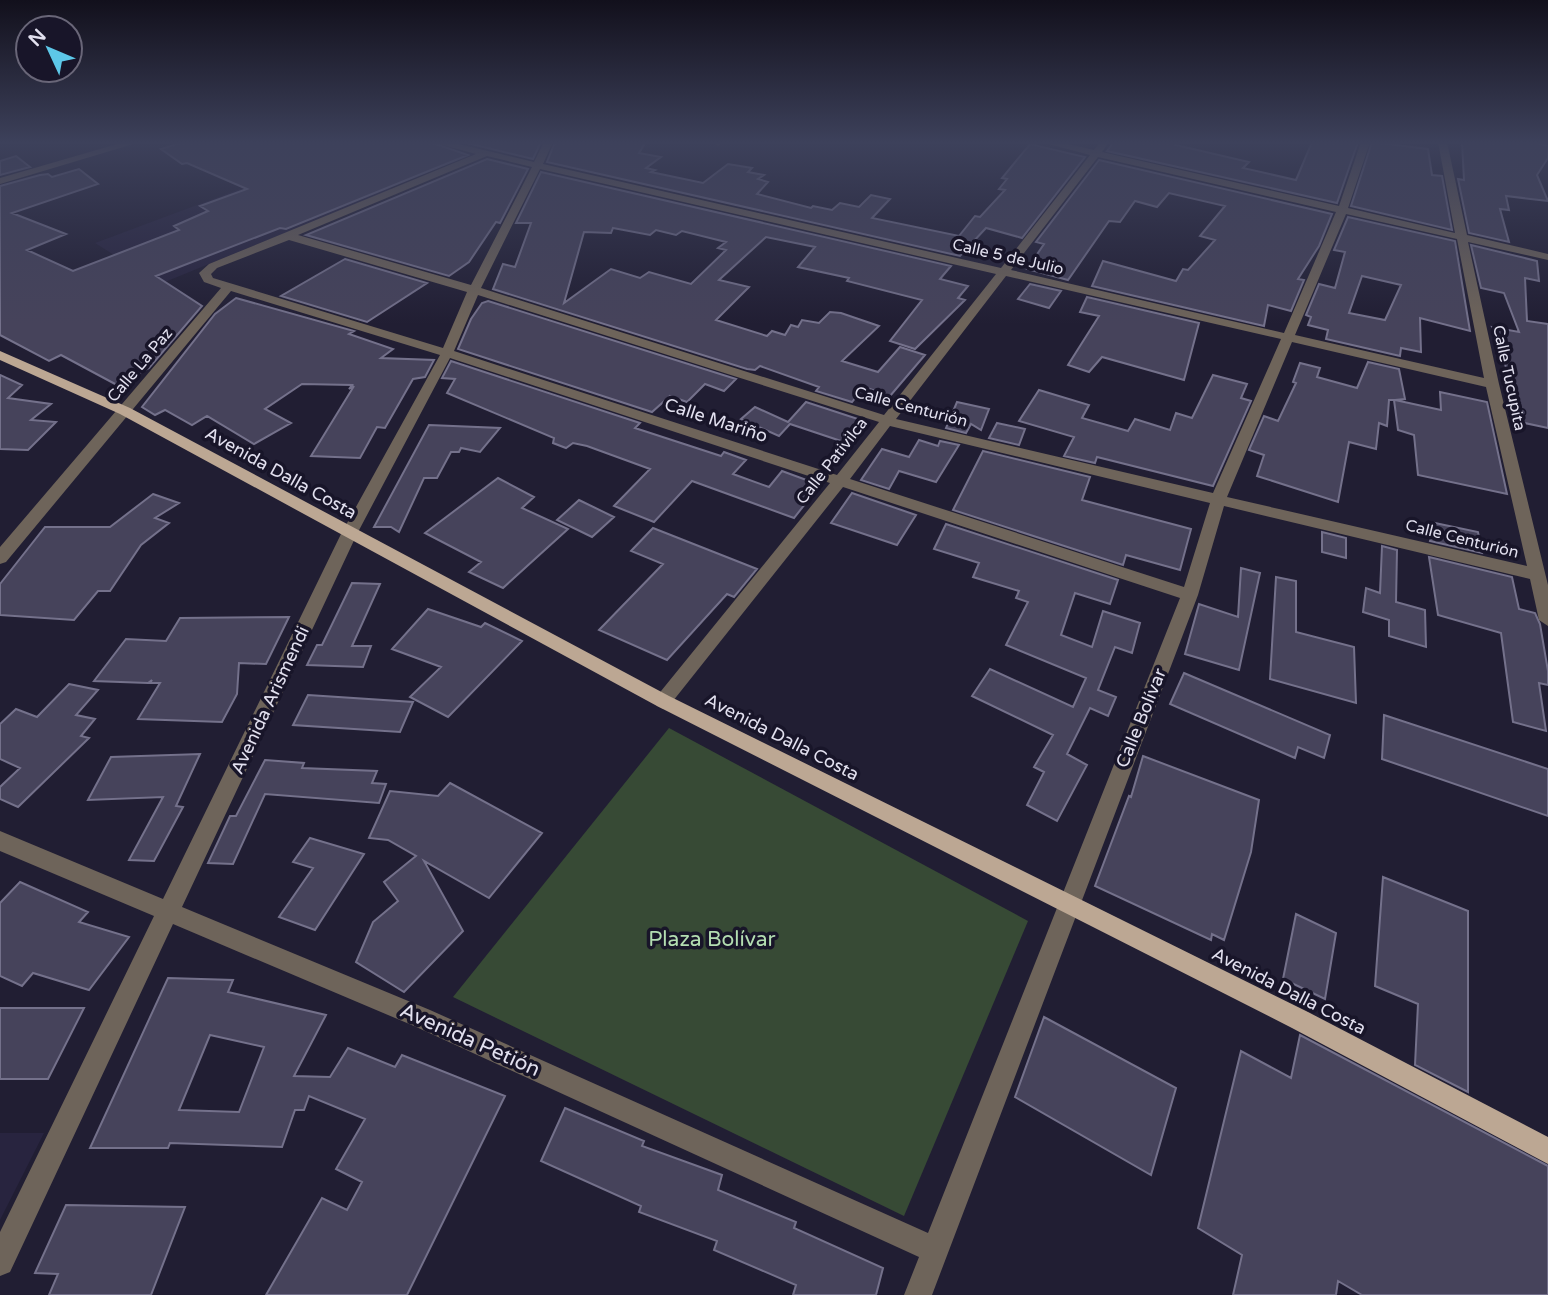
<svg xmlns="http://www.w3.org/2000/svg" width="1548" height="1295" font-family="'Varela Round',sans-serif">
<rect width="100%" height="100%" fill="#211e33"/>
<path fill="#28243f" d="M318,160L393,189L160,284L95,243Z
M0,1133H44L0,1220Z"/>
<path fill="#374a35" d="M669,728L1028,921L904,1216L453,997Z"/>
<path fill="#46435b" stroke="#74718b" stroke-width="2" fill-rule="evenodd" d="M183,142H430L468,155L286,229L280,228L156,276L202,306L149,368L117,385L61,355L49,361L0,335V186L40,175L48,174L52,177L79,169L98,184L12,213L66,234L27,250L73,271L179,230L174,226L208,211L200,206L247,189L187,163L182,164L161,149Z
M463,142H541L533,159Z
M555,142H646L639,153L661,157L646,168L655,170L651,172L703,183L728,164L752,168L748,172L764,175L758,179L768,182L757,194L811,208L813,206L832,210L840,203L859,207L871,195L890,199L872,218L959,236L975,216L980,217L1005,190L999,189L1007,179L1002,178L1030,144L1085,157L1022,238L986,228L960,256L547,162Z
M1114,142H1178L1176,145L1249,162L1243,168L1296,180L1312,142H1358L1337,203L1107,151Z
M1372,142L1428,149L1432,175L1442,176L1452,230L1351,206Z
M1462,142H1533L1548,146V158L1537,175L1548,201L1506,196L1509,210L1500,209L1509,242L1469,233L1458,179L1464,180Z
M16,156L30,167L0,175V161Z
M487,159L528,169L500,223L496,222L469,262L449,276L306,235Z
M1099,160L1332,214L1319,246L1298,279L1304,280L1291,311L1268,305L1264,326L1092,286L1103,261L1176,281L1183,269L1188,270L1215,240L1200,236L1225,206L1169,193L1157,207L1135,201L1120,222L1109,221L1068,280L1027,269L1044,244L1036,242Z
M541,172L951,266L940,279L968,286L958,298L965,300L915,349L890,341L922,300L847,281L849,278L798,267L815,247L766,237L719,280L749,287L716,320L767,336L772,331L785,335L791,325L798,327L802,320L819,323L830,312L841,313L879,326L842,361L878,372L900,347L925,355L890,396L864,387L852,402L816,391L819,387L760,366L755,370L747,369L493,289L503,264L515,267L531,223H516ZM613,228L650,235L656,230L676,235L682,231L726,242L718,248L726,250L691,284L649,272L640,278L611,269L564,303L584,232L611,233Z
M1348,217L1455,241L1470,331L1420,318L1421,352L1401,348L1400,356L1326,339L1328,330L1308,325L1311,317L1306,315L1319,284L1335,288L1345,252L1334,250ZM1362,276L1401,285L1385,320L1349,313Z
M1471,245L1537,261L1539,281L1525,278L1527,321L1548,324V428L1520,422L1503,356L1492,327L1519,332L1504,293L1481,288Z
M345,259L427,283L367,322L281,296Z
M1030,284L1061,291L1049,308L1018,299Z
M1087,297L1199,323L1184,380L1102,357L1089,372L1068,365L1099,316L1080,312Z
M236,298L354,331L349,334L393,349L381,358L434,360L425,377L413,379L385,428L377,427L360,458L311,456L354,386L349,389L352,385L302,384L265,409L291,423L254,444L207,416L192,425L165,410L155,415L142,407L215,314Z
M488,301L736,379L724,391L705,384L687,402L670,396L652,412L458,349L471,319L482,303Z
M451,361L640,423L635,428L721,456L724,452L746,460L733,474L769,487L782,471L820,485L794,518L692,481L654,522L614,506L650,469L587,446L573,443L566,448L553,443L554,438L447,393L455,379L442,378Z
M1368,362L1399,369L1405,399L1395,400L1441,410L1440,392L1487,402L1507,494L1418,475L1414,435L1398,430L1394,400H1389L1387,426L1379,423L1376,449L1349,442L1338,502L1257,476L1264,455L1249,450L1264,416L1278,421L1296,383L1293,382L1300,363L1320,368L1317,377L1357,388Z
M0,375L22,385L8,398L51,404L31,420L56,422L28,450L0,449Z
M1213,375L1247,384L1241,398L1251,401L1213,486L1097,457L1095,463L1064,456L1074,437L1019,421L1039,390L1089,405L1082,418L1128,431L1135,419L1170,430L1176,413L1192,418Z
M806,402L864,421L847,443L790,424L779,436L741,419L755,407L788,422Z
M957,402L989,409L981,430L971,424L966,433L946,428Z
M997,423L1025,429L1019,445L989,438Z
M429,425L500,428L480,452L461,448L459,452H451L437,478H424L399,532L391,527H374Z
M919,440L938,446L940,441L959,445L936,482L899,471L889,489L861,480L882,449L909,457Z
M983,451L1090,477L1082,500L1191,529L1180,570L1126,555L1123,565L953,510Z
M498,478L534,497L522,508L568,529L503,588L469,572L481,562L425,533Z
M852,493L916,515L897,545L831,523Z
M153,494L179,503L155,518L169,523L141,545L110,591H98L74,620L0,615V584L45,527H110Z
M579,500L614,517L592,537L557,520Z
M1435,523L1478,532L1482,553L1430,541Z
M946,524L1118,580L1110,604L1075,593L1061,635L1092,647L1103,611L1140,623L1132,653L1115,647L1098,690L1116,697L1108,716L1090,708L1067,754L1087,765L1057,821L1027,805L1044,772L1034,767L1053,735L972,696L990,669L1073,707L1086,678L1006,645L1028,602L1016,598L1019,591L973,577L979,563L934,549Z
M653,528L757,569L734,597L727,594L667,660L599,630L663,564L631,551Z
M1322,532L1346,538V558L1322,552Z
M1382,546L1397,550L1396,602L1425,610L1426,647L1389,636V620L1363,612L1366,588L1380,593Z
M1429,557L1512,577L1519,609L1535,613L1540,624L1548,671V685L1539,683L1546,731L1513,722L1501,633L1438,615Z
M1241,568L1260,573L1239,670L1185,654L1199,604L1238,617Z
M1276,577L1296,581V632L1354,647L1356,703L1270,679Z
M352,583L380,584L352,646H371L363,667L307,665L317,645H322Z
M428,609L481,627L485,623L522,641L448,717L410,697L441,667L392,649Z
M289,617L266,664L239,663L237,694L222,722L138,719L160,683H150L152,680L148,683L94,681L126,639L166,641L180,618Z
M1184,673L1330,735L1324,758L1298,747L1295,758L1170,704Z
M69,684L98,690L76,715L95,719L81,736L89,738L18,807L0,799V787L20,768L0,759V724L16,709L37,717Z
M308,695L413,702L400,732L293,725Z
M1384,715L1548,769V816L1382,759Z
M200,754L176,806L183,807L154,861L129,860L163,797L88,800L111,757Z
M1143,756L1259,800L1251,852L1224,940L1212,934L1211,940L1095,886L1129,796L1131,797Z
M265,760L304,763L302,768L377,771L372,783L386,784L379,803L265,794L233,864L208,863L230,816H236Z
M450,783L542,833L489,898L424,861L463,931L404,992L356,962L373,922L398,901L384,882L416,856L388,840L369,838L390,791L438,796Z
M310,838L364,854L315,930L279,917L313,868L293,862Z
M1383,877L1468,911V1092L1415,1065L1418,1004L1375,986Z
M20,882L88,912L79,922L129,937L89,990L33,973L22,986L0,976V903Z
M1296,914L1336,933L1325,999L1283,979Z
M168,978L233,980L228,992L326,1015L294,1076L330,1077L348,1048L395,1067L402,1055L505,1096L407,1295H266L322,1198L347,1210L362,1182L336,1169L365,1119L309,1096L304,1110H295L282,1147L170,1143L168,1148H90ZM210,1035L264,1047L239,1112L179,1110Z
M0,1008H84L48,1079H0Z
M1044,1017L1176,1088L1151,1175L1015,1097Z
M1300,1035L1548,1166V1295H1362L1338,1281L1336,1295H1233L1242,1255L1198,1228L1241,1051L1291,1078Z
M565,1108L644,1141L642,1146L722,1175L718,1190L796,1222L794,1228L883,1268L876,1295H793L796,1285L714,1250L717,1241L639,1212L641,1206L541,1161Z
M66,1205L185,1207L151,1295H49L58,1274L35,1273Z"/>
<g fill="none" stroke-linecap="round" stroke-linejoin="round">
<path fill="#6e645a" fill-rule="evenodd" d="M124,142H140L0,184V178Z
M432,142H450L534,162L544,142H553L543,164L1001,268L1090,155L1041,142H1059L1094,150L1100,142H1109L1102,152L1339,206L1361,142H1370L1348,208L1455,233L1438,142H1447L1467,235L1548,254V260L1468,242L1499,384L1548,585V626L1539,620L1530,579L1224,506L1198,595L932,1295H904L919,1257L414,1026L173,924L10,1272L0,1276V1232L154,916L0,851V831L163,899L341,534L440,355L231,291L6,562L0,564V547L221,288L204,282L199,273L209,264L476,154ZM487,156L532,167L471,285L298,235ZM1098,157L1336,212L1284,333L1011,270ZM540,169L996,274L884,415L481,288ZM1346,214L1457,239L1484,378L1295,335ZM289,240L467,292L443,348L213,278L211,274L217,268ZM1006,276L1281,339L1213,493L896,419ZM478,295L879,422L837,475L454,351ZM1292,342L1486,387L1527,566L1227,497ZM450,358L830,483L657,696L654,701L657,706L663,709L669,706L843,487L1180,598L928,1233L430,1010L182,907L357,534ZM890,426L1210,503L1184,587L850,479Z
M714,142H723L718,146Z"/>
<path fill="#bca793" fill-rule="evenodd" d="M0,351L130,408L669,696L1308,1012L1548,1137V1164L1292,1028L657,706L120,414L0,360Z"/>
</g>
<linearGradient id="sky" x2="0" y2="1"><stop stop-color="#12101c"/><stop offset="0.44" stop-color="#3d415b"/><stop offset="1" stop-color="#3d415b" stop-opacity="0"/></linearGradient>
<rect width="1548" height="324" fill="url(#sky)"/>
<g text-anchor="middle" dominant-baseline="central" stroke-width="7" stroke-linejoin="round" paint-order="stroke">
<g font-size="16" fill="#e2e0ef" stroke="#181529">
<text transform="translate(1008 257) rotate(13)">Calle 5 de Julio</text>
<text transform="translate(140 365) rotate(-50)">Calle La Paz</text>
<text transform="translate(1509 378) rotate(78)">Calle Tucupita</text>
<text transform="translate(911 407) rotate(15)">Calle Centurión</text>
<text transform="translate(832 461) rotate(-52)">Calle Pativilca</text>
<text transform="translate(1462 539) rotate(14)">Calle Centurión</text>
</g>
<g font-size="18" fill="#e2e0ef" stroke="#181529">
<text transform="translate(716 420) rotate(18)">Calle Mariño</text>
<text transform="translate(281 473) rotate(29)">Avenida Dalla Costa</text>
<text transform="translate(270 700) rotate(-65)">Avenida Arismendi</text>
<text transform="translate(1141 718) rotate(-68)">Calle Bolívar</text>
<text transform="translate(782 737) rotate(27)">Avenida Dalla Costa</text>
<text transform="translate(1289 991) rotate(27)">Avenida Dalla Costa</text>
</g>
<g font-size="21" fill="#b3ddb1" stroke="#181529">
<text x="712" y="939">Plaza Bolívar</text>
</g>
<g font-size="21" fill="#e2e0ef" stroke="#181529">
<text transform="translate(470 1040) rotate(24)">Avenida Petión</text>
</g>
</g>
<g transform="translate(49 49) rotate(314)"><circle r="33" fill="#181529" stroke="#696678" stroke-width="2"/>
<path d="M0-5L12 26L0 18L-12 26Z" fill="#5dc7e8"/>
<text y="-10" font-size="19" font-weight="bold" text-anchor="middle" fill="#e2e0ef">N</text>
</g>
</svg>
